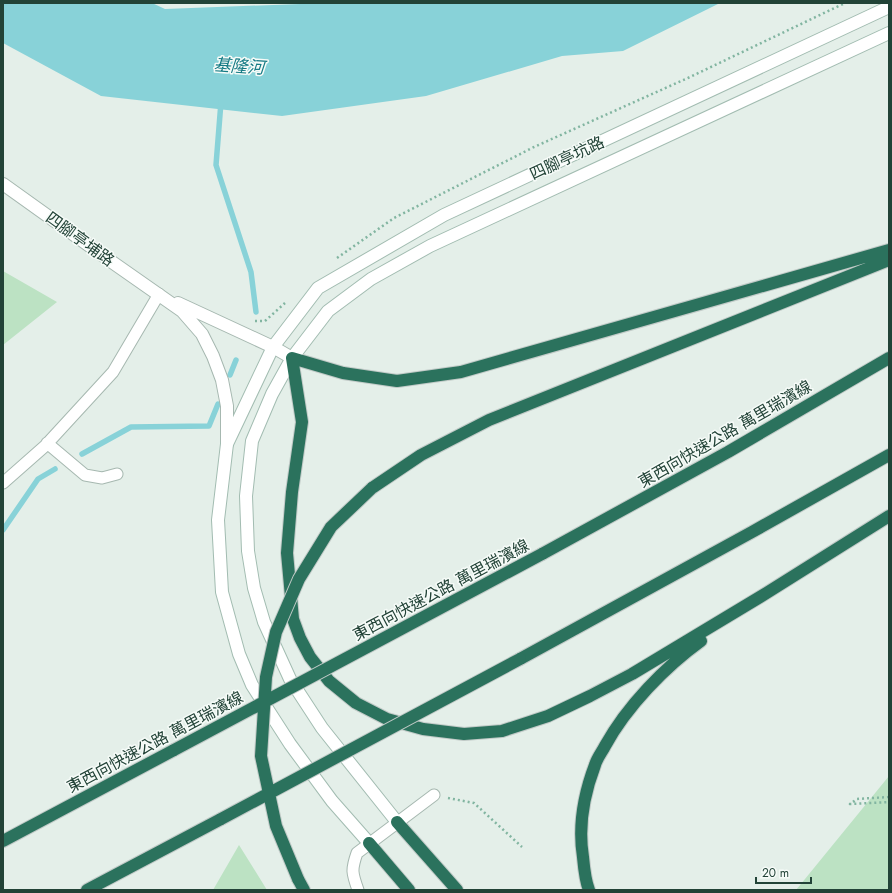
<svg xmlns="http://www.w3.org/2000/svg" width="892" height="893" font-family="Jost,'Noto Sans TC',sans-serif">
<rect width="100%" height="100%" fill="#e4efe9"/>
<path fill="#bce2c3" d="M3,271L57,302L3,345Z
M889,776V890H796Z
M239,845L267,890H213Z"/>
<path fill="#88d2d8" d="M3,3H152L165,9L326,3H720L623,51L562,56L426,96L282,116L101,96L3,43Z"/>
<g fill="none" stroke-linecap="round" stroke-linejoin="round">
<path stroke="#88d2d8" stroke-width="5.5" d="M221,102L216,165L251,272L256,312
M230,375L236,360
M82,454L131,427L209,426L218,404
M3,530L38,479L55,469"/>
<g stroke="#a6b8b0" stroke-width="13">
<path id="lane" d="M47,443L85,475L102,478L117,474
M3,483L45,446L113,372L159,294
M358,890C352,873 351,870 357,853L434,795"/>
</g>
<g stroke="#a6b8b0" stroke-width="14">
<path id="street" d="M3,184L112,262L182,311L202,334L213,356L222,380L227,406V444
M178,303L273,347L292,358"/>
</g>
<g stroke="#a2bcb1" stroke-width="14">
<path id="secondary" d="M397,822L322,728L290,679L264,622L254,588L248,551L246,496L252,441L272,394L292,358L328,311L371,279L430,246L889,33
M369,843L332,801L290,744L252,685L239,654L222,592L218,520L227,444L273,347L318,288L444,215L889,7"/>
</g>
<g stroke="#c1cac7" stroke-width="14">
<path id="highway" d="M889,250L461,372L397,381L343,373L292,358L302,422L292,492L287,553L293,619L300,638L310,657L329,681L356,703L387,719L423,729L464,734L502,731L548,716L590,696L632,674L760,597L889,516
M372,488L421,455L489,420L889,260
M542,554L728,452L889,358
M520,659L752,532L889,455
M397,822L457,890
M3,841L174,750
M369,843L409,890
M298,879L304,890
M87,890L221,819
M589,890C585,880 584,868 583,857C578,826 584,794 595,765C597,758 602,752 605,746C627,706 665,667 701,641"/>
</g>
<path stroke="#82b5a1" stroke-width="2.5" stroke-dasharray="2 3" stroke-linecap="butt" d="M337,258L394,218L534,147L690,77L845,3
M255,321H265L285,303
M889,797L857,799L850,804L889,802
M448,798L474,803L522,847"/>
<use href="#lane" stroke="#fff" stroke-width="11"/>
<use href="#street" stroke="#fff" stroke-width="12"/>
<use href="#secondary" stroke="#fff" stroke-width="12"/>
<use href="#highway" stroke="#2b725d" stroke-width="12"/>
<g stroke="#c1cac7" stroke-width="14" stroke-linecap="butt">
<path id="highway-bridge" d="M174,750L542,554
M221,819L520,659
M298,879L276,826L261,756L266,677L276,632L299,579L331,527L372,488"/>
</g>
<use href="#highway-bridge" stroke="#2b725d" stroke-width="12"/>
</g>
<g text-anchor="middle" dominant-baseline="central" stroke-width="3" stroke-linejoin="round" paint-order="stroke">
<g font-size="16" fill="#224337" stroke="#f6fbf8">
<text transform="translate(567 158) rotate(-25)">四腳亭坑路</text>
<text transform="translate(80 239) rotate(36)">四腳亭埔路</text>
<text transform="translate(725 434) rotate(-30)">東西向快速公路 萬里瑞濱線</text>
<text transform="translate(441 590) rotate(-28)">東西向快速公路 萬里瑞濱線</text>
<text transform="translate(155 742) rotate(-28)">東西向快速公路 萬里瑞濱線</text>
</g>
<g font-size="17" font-style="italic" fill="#167b85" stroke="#f6fbf8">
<text transform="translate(239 66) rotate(4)">基隆河</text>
</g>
</g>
<rect width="892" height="893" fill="none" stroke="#224337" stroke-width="8"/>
<path d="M756 877v6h55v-6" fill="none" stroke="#224337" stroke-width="2"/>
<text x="762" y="877" font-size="12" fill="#224337" stroke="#f6fbf8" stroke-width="3" paint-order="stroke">20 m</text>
</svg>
